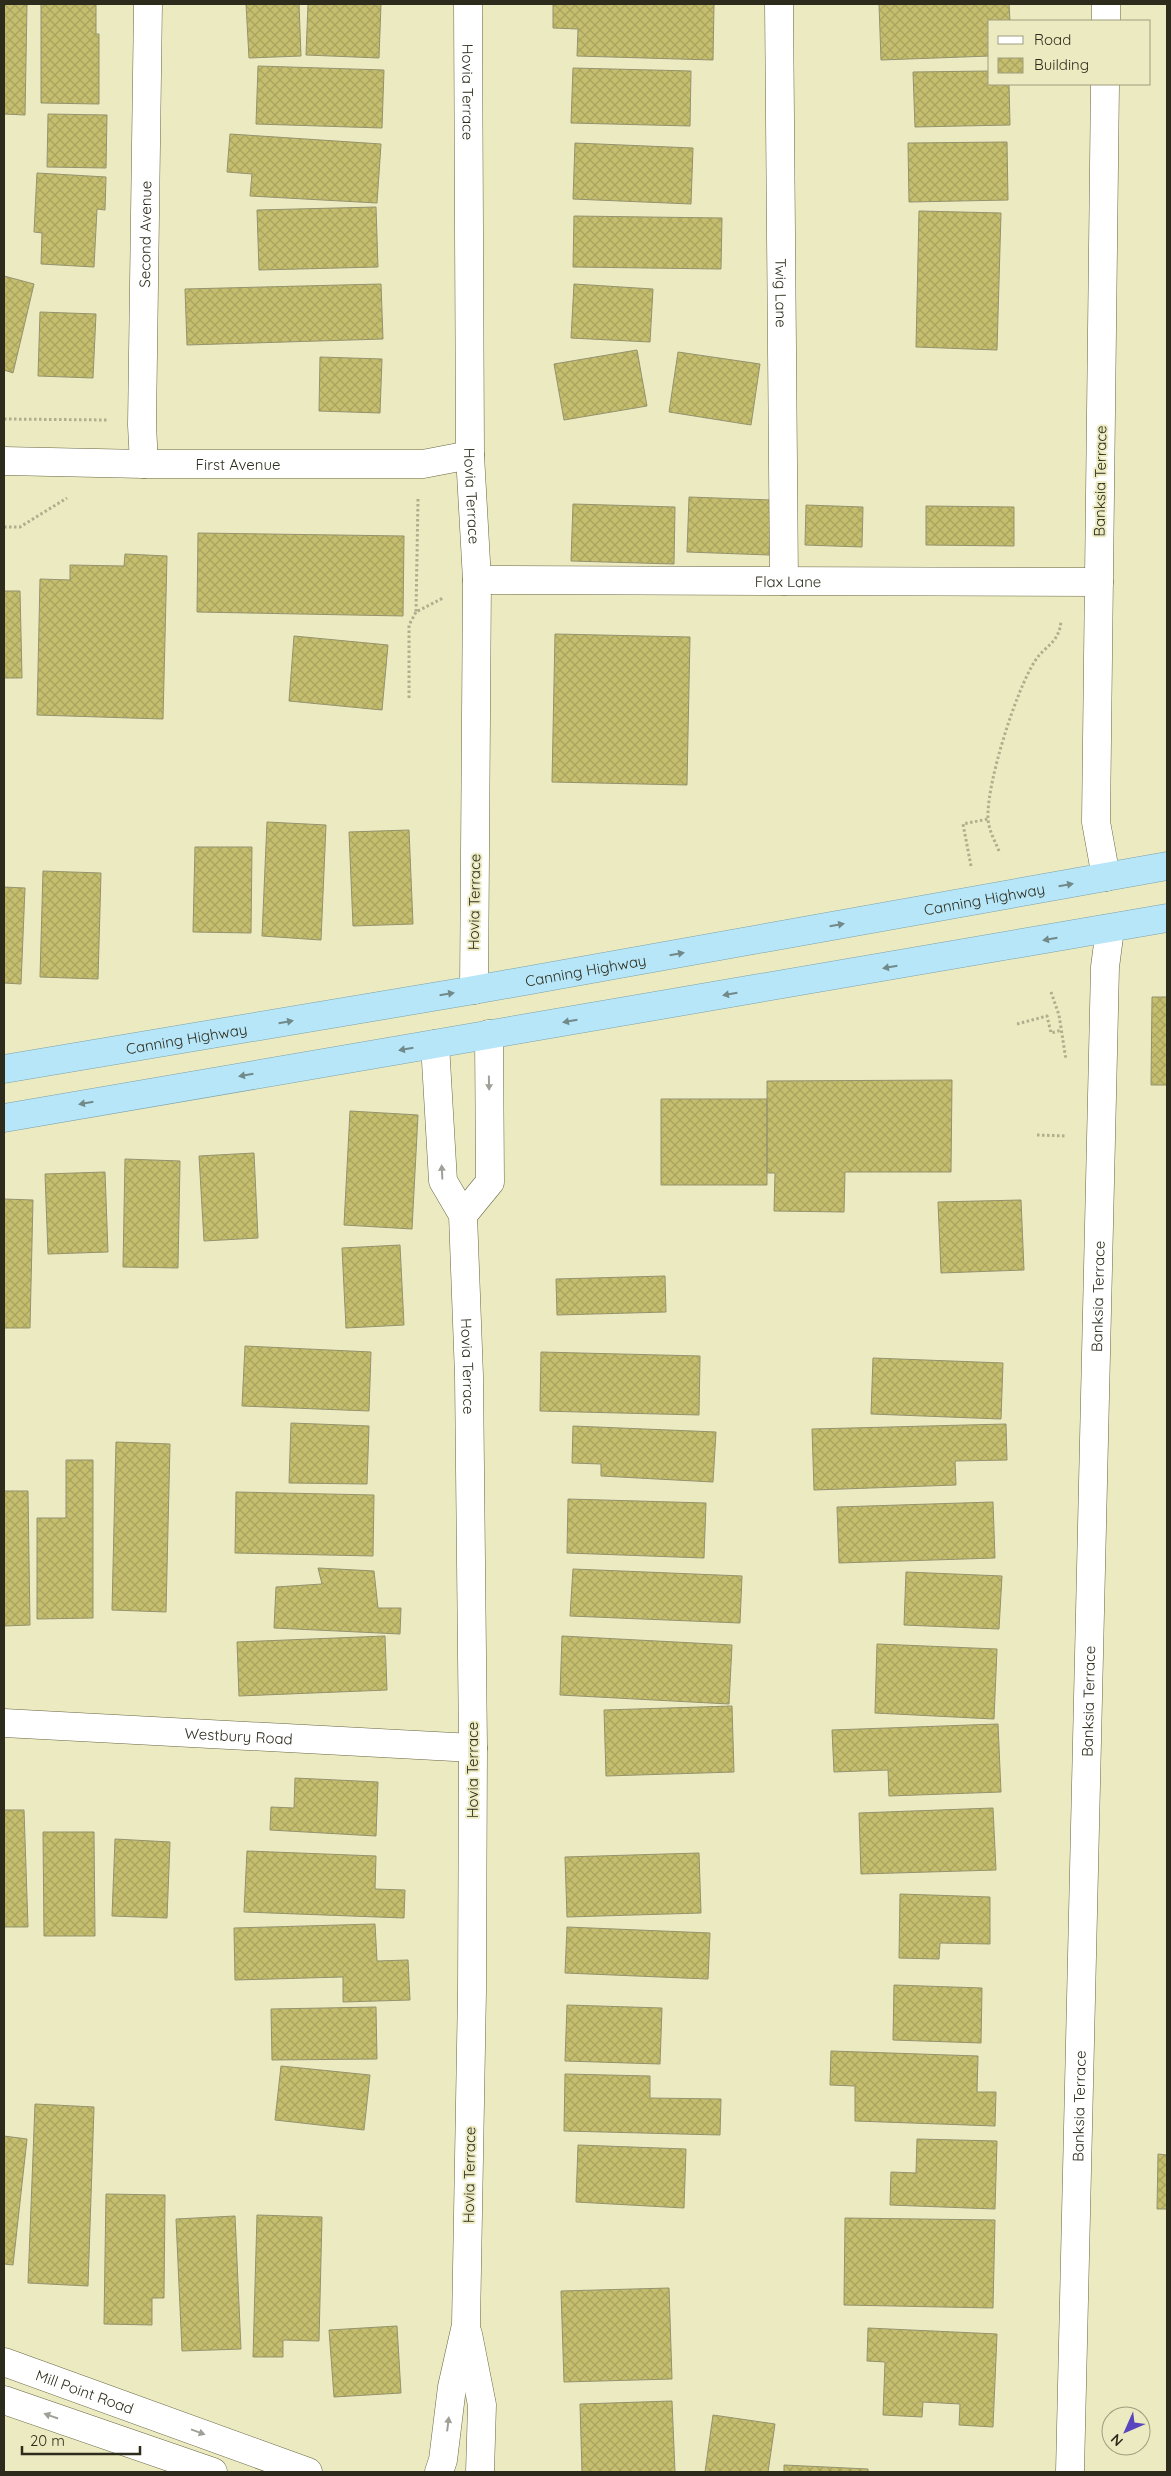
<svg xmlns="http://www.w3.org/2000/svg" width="1171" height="2476" font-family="Quicksand,sans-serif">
<defs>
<pattern id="building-cross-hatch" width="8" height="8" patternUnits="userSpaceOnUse" patternTransform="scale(1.25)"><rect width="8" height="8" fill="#c4be6e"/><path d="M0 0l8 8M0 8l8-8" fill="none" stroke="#a9a35f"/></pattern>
</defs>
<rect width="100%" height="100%" fill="#eceac1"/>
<path fill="url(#building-cross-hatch)" stroke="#95936e" d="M4,4H27L25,115L4,114Z
M41,4H96V34H99V104L41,103Z
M246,4H299L301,56L249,58Z
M308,4H381L379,58L306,55Z
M553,4H714L713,60L577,56L578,29L553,28Z
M879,4H1009L1010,21H990V56L881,60Z
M258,66L384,70L382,128L256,124Z
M573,68L691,71L690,126L571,123Z
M990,71V84H1009L1010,125L915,127L913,72Z
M48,114L107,115L106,168L47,167Z
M230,134L381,144L377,203L250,196L252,174L227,172Z
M1007,142L1008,200L909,202L908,143Z
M575,143L693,148L691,204L573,199Z
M37,173L106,177L105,210L97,209L94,267L41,264L42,233L34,232Z
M376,207L378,267L259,270L257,210Z
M919,211L1001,213L997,350L916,347Z
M574,216L722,218L721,269L573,267Z
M4,276L34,284L13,373L4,370Z
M381,284L383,339L187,345L185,289Z
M574,284L653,289L650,342L571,338Z
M40,312L96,314L93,378L38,376Z
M637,350L647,406L564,420L554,364Z
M678,352L760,364L751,425L669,412Z
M320,357L382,359L380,413L319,411Z
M689,497L771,500L769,555L687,552Z
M573,504L675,507L674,564L571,561Z
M806,505L863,507L862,547L805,545Z
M926,506L1014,507V546L926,545Z
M198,533L404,536L403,616L197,612Z
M125,554L167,556L163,719L37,715L40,579L70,580V565L124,566Z
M4,591H20L22,678H4Z
M555,634L690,637L687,785L552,782Z
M294,636L388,645L382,710L289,701Z
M267,822L326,825L321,940L262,936Z
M409,830L413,924L353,926L349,832Z
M195,847H252L251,933L193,932Z
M43,871L101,873L98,979L40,977Z
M4,887L25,888L21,984L4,983Z
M1152,997H1167V1085H1151Z
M952,1080L951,1172H845L844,1212L774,1211L775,1173H767V1081Z
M661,1099H767V1185H661Z
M350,1111L418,1115L412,1229L344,1225Z
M254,1153L258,1238L204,1241L199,1156Z
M125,1159L180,1161L178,1268L123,1267Z
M105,1172L108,1252L48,1254L45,1174Z
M4,1199L33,1200L30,1328H4Z
M1021,1200L1024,1270L941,1273L938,1202Z
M400,1245L404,1325L346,1328L342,1248Z
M665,1276L666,1312L557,1315L556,1279Z
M245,1346L371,1352L369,1411L242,1406Z
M541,1352L700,1356L699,1415L540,1411Z
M873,1358L1003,1363L1001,1419L871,1414Z
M291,1423L369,1426L367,1484L289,1483Z
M1006,1424L1007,1460L955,1461L956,1485L814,1490L812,1429Z
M573,1426L716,1432L713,1482L601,1476V1464L572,1463Z
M116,1442L170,1444L166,1612L112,1610Z
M66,1460H93V1618L37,1619V1518H66Z
M4,1491H28L30,1625L4,1626Z
M236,1492L374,1495L373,1556L235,1553Z
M568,1499L706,1503L704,1558L567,1553Z
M993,1502L995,1558L839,1563L837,1507Z
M318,1568L374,1571L378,1608H401L400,1634L274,1628L276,1587L322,1584Z
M573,1569L742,1576L740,1623L570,1616Z
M906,1572L1002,1576L999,1629L904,1625Z
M385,1636L387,1690L239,1696L237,1642Z
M562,1636L732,1645L729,1704L560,1695Z
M877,1644L997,1649L994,1719L875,1713Z
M732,1706L734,1772L606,1776L604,1710Z
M998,1724L1001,1792L889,1796L888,1770L834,1772L832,1730Z
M295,1778L378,1782L376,1836L270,1830L271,1807L294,1808Z
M993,1808L996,1870L861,1874L859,1813Z
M4,1810H24L28,1927H4Z
M43,1832H94L95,1936H44Z
M115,1839L170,1842L167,1918L112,1916Z
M247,1851L376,1856L375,1889L405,1890L404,1918L244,1912Z
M699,1853L701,1913L567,1917L565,1857Z
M900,1894L990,1897V1944L940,1943L939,1959L899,1958Z
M375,1924L377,1961L408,1960L410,2000L343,2002V1977L235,1980L234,1928Z
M567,1927L710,1933L708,1979L565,1973Z
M894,1985L982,1988L981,2043L893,2040Z
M567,2005L662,2008L660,2064L565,2061Z
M376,2007L377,2059L272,2060L271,2009Z
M831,2051L978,2056L977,2092H996L995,2126L855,2121V2086L830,2085Z
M281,2066L370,2075L364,2130L275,2120Z
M565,2074L650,2076V2098L721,2099L720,2135L564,2131Z
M35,2104L94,2107L88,2286L28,2283Z
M4,2136L27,2139L13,2265L4,2264Z
M917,2139L997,2141L995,2209L890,2205L891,2172L916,2173Z
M578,2145L686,2149L684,2208L576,2202Z
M1158,2154L1167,2155V2209H1157Z
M106,2194L165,2195L164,2298H152V2325L104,2324Z
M257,2215L322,2217L319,2341L283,2340V2357H253Z
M235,2216L241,2349L182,2351L176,2219Z
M845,2218L995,2220L993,2308L844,2305Z
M669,2288L672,2379L564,2382L561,2291Z
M397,2326L401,2393L334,2397L329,2330Z
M868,2328L997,2334L993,2427L959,2425L960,2404L923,2402L922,2417L883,2415L885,2362L867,2361Z
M672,2401L675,2472H582L580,2404Z
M713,2415L775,2424L768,2472H705Z
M784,2465L868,2469V2472H784Z"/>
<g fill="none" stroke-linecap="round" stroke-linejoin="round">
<g stroke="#686642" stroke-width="29">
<g id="minor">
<path id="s1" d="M468,4L470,455L477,580L474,990"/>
<path id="s2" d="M779,4L784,581"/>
<path d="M1106,21V4"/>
<path d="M1105,84L1096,822L1106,877"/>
<path id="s3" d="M4,461L144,464H423L470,455"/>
<path id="s4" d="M144,464L142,425L148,4"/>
<path id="s5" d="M477,580L1099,582"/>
<path id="s6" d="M435,1044L443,1181L463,1215L469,1376L473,1748L472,1991L466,2325L452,2387L443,2460L439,2472"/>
<path d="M463,1215L490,1182L489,1034"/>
<path id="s7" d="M4,1723L473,1748"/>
<path d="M468,2334L482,2405L480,2472"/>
<path id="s8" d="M1070,2472L1105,967L1110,929"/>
</g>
</g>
<g stroke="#686642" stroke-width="29">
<g id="secondary">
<path id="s9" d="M4,2362L308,2472"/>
<path d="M4,2400L213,2472"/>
</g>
</g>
<g stroke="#7ba1aa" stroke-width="29">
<g id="trunk">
<path id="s10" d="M4,1069L474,990L1167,866"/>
<path d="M4,1118L1167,918"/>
</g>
</g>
<path stroke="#afae8d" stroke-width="3" stroke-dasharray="2.5 2.5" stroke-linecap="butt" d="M4,419L108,420
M418,499L416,612L443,598
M4,527H20L67,498
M409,698V625L416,612
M999,851C994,839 987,827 988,814C988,780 1016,690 1035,661C1045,645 1059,644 1061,621
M971,866L963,824L988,819
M1051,992L1059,1015L1066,1060
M1017,1024L1047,1016L1051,1033L1062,1030
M1037,1135L1066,1136"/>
<use href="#minor" stroke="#fff" stroke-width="28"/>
<use href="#secondary" stroke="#fff" stroke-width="28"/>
<use href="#trunk" stroke="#b7e6f8" stroke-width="28"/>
</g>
<defs><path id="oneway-solid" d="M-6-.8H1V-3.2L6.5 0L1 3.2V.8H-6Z" transform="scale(1.25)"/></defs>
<g fill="#72898a">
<use href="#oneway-solid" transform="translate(1066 885) rotate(-10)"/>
<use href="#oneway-solid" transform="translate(837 925) rotate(-10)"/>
<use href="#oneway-solid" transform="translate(1050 939) rotate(170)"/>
<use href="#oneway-solid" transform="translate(677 954) rotate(-10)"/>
<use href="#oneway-solid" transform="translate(890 967) rotate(170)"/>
<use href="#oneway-solid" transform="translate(447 994) rotate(-9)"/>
<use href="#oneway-solid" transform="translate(730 994) rotate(170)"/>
<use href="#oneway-solid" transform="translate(570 1021) rotate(170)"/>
<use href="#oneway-solid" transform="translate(286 1022) rotate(-10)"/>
<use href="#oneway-solid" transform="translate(406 1049) rotate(170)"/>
<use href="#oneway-solid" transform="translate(246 1075) rotate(170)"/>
<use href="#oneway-solid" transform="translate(86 1103) rotate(170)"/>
</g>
<g fill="#a0a099">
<use href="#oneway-solid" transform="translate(489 1083) rotate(89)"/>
<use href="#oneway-solid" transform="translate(442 1172) rotate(-93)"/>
<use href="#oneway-solid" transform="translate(51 2416) rotate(-161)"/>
<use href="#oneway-solid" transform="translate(448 2424) rotate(-83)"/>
<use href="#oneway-solid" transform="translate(198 2432) rotate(20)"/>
</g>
<g text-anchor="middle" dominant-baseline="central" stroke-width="4" stroke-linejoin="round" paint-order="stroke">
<g font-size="15" fill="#2d2c1c" stroke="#eceac1">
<text stroke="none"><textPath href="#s1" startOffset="88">Hovia Terrace</textPath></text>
<text stroke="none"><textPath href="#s4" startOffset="230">Second Avenue</textPath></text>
<text stroke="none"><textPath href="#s2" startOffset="289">Twig Lane</textPath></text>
<text stroke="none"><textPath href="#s3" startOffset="234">First Avenue</textPath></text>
<text transform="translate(1100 481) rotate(-89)">Banksia Terrace</text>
<text stroke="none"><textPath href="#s1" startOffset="492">Hovia Terrace</textPath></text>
<text stroke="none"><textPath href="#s5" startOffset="311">Flax Lane</textPath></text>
<text stroke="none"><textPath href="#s10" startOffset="995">Canning Highway</textPath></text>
<text transform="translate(474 902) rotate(-89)">Hovia Terrace</text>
<text stroke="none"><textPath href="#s10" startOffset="590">Canning Highway</textPath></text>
<text stroke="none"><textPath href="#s10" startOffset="185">Canning Highway</textPath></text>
<text stroke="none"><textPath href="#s8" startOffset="1176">Banksia Terrace</textPath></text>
<text stroke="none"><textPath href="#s6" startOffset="328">Hovia Terrace</textPath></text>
<text stroke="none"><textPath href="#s8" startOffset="771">Banksia Terrace</textPath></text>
<text stroke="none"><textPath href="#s7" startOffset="235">Westbury Road</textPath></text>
<text transform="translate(472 1770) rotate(-90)">Hovia Terrace</text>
<text stroke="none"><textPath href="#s8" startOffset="366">Banksia Terrace</textPath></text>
<text transform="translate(469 2175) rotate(-89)">Hovia Terrace</text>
<text stroke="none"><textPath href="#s9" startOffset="86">Mill Point Road</textPath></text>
</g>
</g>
<rect width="1171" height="2476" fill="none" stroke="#2d2c1c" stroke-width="10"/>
<rect x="988" y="20" width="162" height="65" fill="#eceac1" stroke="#a09e7f"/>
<rect x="998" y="36" width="25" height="8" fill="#ffffff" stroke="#a09e7f"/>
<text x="1034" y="45" font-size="15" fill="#2d2c1c">Road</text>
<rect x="998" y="58" width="25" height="15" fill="url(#building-cross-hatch)" stroke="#a09e7f"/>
<text x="1034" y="70" font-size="15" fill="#2d2c1c">Building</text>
<g transform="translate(1126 2431) rotate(225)"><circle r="24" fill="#eceac1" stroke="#a09e7f"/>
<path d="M0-4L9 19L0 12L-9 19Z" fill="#5946be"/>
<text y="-8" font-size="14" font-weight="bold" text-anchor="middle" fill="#2d2c1c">N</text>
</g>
<path d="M22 2446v8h118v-8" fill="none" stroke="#2d2c1c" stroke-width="2.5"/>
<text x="30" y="2446" font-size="15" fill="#2d2c1c" stroke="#eceac1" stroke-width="4" paint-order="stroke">20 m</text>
</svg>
